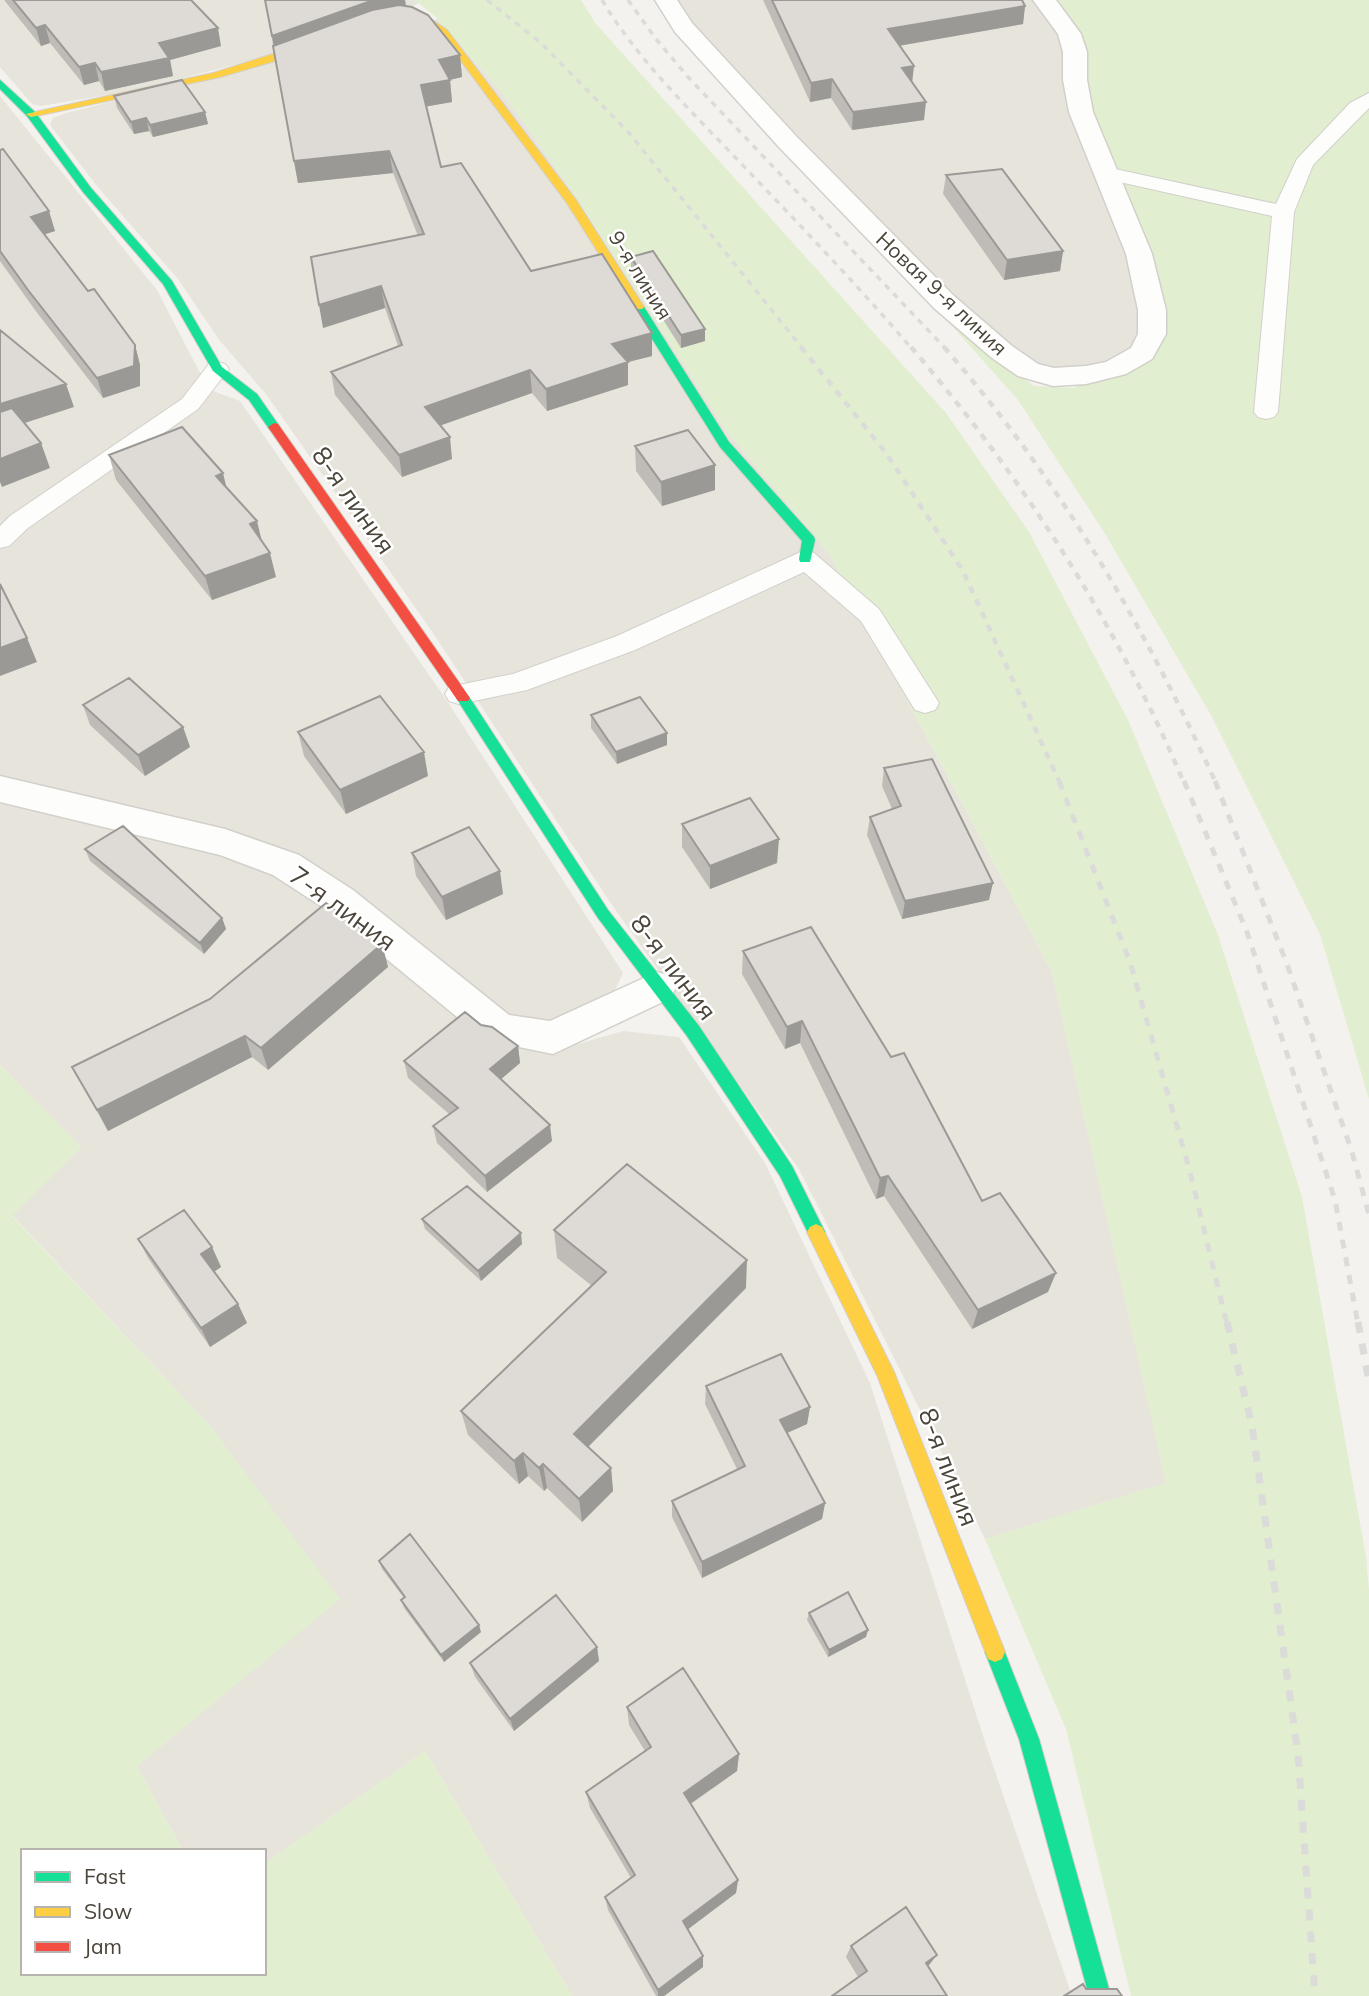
<svg xmlns="http://www.w3.org/2000/svg" width="1369" height="1996" font-family="Mulish,sans-serif">
<rect width="100%" height="100%" fill="#f4f2ee"/>
<path fill="#e7e4dc" d="M0,0H415L420,2L404,12L288,51L132,91L41,106L32,104L0,67Z
M671,0H1035L1063,37L1068,112L1130,254L1144,333L1131,351L1108,364L1055,370L1032,364L1007,349L727,68Z
M438,19L504,95L578,200L728,433L828,552L1052,972L1166,1483L985,1539L799,1169L610,902L433,633L266,394L220,341L178,279L97,186L50,125L53,118L66,113Z
M0,96L157,290L199,371L213,391L240,401L447,701L623,973L613,994L548,1027L507,1020L347,893L0,779Z
M0,793L221,848L276,872L564,1048L623,1031L679,1037L765,1163L870,1383L986,1745L1072,1996H572L425,1751L264,1864V1851H183L137,1766L339,1599L210,1426L12,1215L81,1147L0,1065Z"/>
<path fill="#e1eecf" d="M415,0H581L596,24L946,413L1029,532L1128,720L1218,935L1302,1197L1366,1557L1369,1590V1996H1131L1066,1729L985,1539L1166,1483L1052,972L828,552L728,433L578,200L504,95L438,19Z
M1054,0H1369V1099L1320,934L1211,715L1104,532L1018,400L937,309L1034,386L1073,388L1149,360L1147,255L1120,173L1089,113Z
M0,1065L81,1147L12,1216L210,1426L340,1599L137,1766L183,1851H23V1973H264V1864L425,1751L572,1996H0Z"/>
<g fill="none" stroke-linecap="round" stroke-linejoin="round">
<g stroke="#d2d0cb" stroke-width="2">
<path id="lane" d="M1369,93V108L1313,165L1294,212L1278,412L1274,417L1266,419L1258,417L1254,412L1272,216L1106,179L1099,177L1096,173L1099,169L1106,167L1276,204L1297,159L1350,103Z
M217,362L225,364L229,369L198,409L28,528L9,546L0,548V526L10,516L182,399L209,364Z
M805,550L814,553L879,609L939,703L935,710L925,713L915,710L861,621L804,572L635,650L527,690L459,704L449,701L445,694L449,687L513,674L617,636Z"/>
</g>
<g stroke="#d2d0cb" stroke-width="3">
<path id="street" d="M655,0H677L692,23L796,136L954,296L1012,346L1038,364L1054,368L1086,366L1106,362L1131,348L1138,334V310L1126,254L1069,112L1063,80V52L1058,34L1033,0H1056L1081,34L1087,52V80L1093,112L1152,254L1166,310V334L1152,359L1126,374L1086,384L1053,386L1018,376L992,358L934,308L778,146L675,32Z
M0,776L225,829L299,855L353,890L509,1015L550,1021L657,972L671,976L676,987L671,998L553,1054L485,1040L327,910L273,875L220,855L0,802Z"/>
</g>
<g stroke="#d3cfc5" stroke-width="2">
<path id="fast" d="M0,80L35,112L91,188L172,281L222,367L257,394L280,427L278,430H270L249,400L213,371L163,284L83,192L27,116L0,89Z
M638,304L644,307L729,442L814,537L815,540L810,562H800L799,559L802,541L720,447L632,307Z
M463,693L468,695L608,910L699,1026L792,1166L825,1232L822,1237L816,1240L810,1237L780,1176L687,1036L598,918L458,701L456,698Z
M995,1642L1002,1645L1039,1739L1111,1996H1089L1019,1739L985,1652L988,1645Z"/>
</g>
<g stroke="#d3cfc5" stroke-width="2">
<path id="slow" d="M391,16H426L447,30L576,200L644,307L642,309H634L567,203L441,34L424,22L388,21L386,19Z
M321,39L329,41L292,56L220,77L31,117L26,114L213,73Z
M816,1224L822,1227L894,1372L1005,1652L1002,1659L995,1662L988,1659L877,1375L807,1232L810,1227Z"/>
</g>
<g stroke="#d3cfc5" stroke-width="2">
<path id="jam" d="M274,423L278,424L468,695L470,698L468,701H458L268,427Z"/>
</g>
<use href="#lane" fill="#fdfdfc" fill-rule="evenodd"/>
<use href="#street" fill="#fdfdfc" fill-rule="evenodd"/>
<use href="#fast" fill="#16e098" fill-rule="evenodd"/>
<use href="#slow" fill="#ffcf43" fill-rule="evenodd"/>
<use href="#jam" fill="#f24e42" fill-rule="evenodd"/>
<path stroke="#dbdbda" stroke-width="3.5" stroke-dasharray="6 6" stroke-linecap="butt" d="M487,0L542,44L630,134L803,349
M602,0C636,57 686,106 732,154C793,218 855,282 912,349
M628,0L656,39L688,77L946,349"/>
<path stroke="#dbdbda" stroke-width="4.5" stroke-dasharray="7 7" stroke-linecap="butt" d="M801,347L886,453L963,571L1060,783
M911,347C1023,478 1117,624 1184,783
M944,347C1060,480 1143,624 1216,783"/>
<path stroke="#dbdbda" stroke-width="5" stroke-dasharray="9 9" stroke-linecap="butt" d="M1059,781L1130,962L1189,1168L1227,1324
M1184,781L1247,932L1335,1200L1358,1324
M1215,781L1287,964L1352,1152L1369,1215"/>
<path stroke="#dbdbda" stroke-width="7" stroke-dasharray="11 11" stroke-linecap="butt" d="M1227,1322L1252,1426L1298,1754L1315,1996
M1358,1322L1369,1382"/>
</g>
<path fill="#bfbcb8" d="M4,0H191L221,46L170,60L173,76L105,91L99,81L84,85L50,43L41,46Z
M265,0H405L406,6L460,55L462,77L450,80L452,102L426,106L441,167L531,271L652,356L628,362V385L547,411L532,393L440,425L452,459L402,477L335,395L331,372L398,346L385,308L323,328L418,236L393,173L298,183Z
M763,0H1022L1025,6L1023,24L900,45L924,120L852,130L831,98L810,102Z
M114,96L205,112L208,124L153,137L149,131L134,134L117,108Z
M0,150L55,231L45,234L88,291L135,345L140,365V386L103,398L35,310L0,261Z
M946,175L1063,251L1060,271L1004,280L943,194Z
M631,257L705,329V341L681,348L631,269Z
M635,446L715,465V490L662,506L636,471Z
M109,455L226,487L276,577L212,600L116,480Z
M83,705L183,727L190,747L145,776L90,725Z
M591,715L667,733V745L617,764L591,728Z
M298,732L428,776L346,814L304,756Z
M884,768L989,900L902,919L867,835L870,817L892,809L882,786Z
M682,824L777,863L710,889L682,847Z
M85,849L222,918L226,929L204,954L90,861Z
M412,853L503,894L446,920L416,876Z
M382,944L388,967L268,1070L252,1057L108,1131L72,1067Z
M743,951L982,1201L1048,1292L972,1329L884,1196L876,1199L800,1043L785,1049L742,974Z
M481,1025L518,1046L520,1063L501,1079L552,1141L487,1192L437,1143L433,1126L449,1114L408,1078L404,1061Z
M422,1219L522,1244L481,1281L425,1229Z
M554,1230L746,1288L588,1447L611,1468L613,1491L582,1522L547,1488L544,1491L528,1476L519,1484L468,1435L461,1411L592,1286L557,1258Z
M138,1239L212,1247L221,1267L214,1271L238,1304L247,1323L210,1347L148,1258Z
M706,1386L810,1407L807,1424L787,1433L825,1503L822,1519L702,1578L672,1517V1501L737,1469L705,1404Z
M379,1561L481,1632L444,1662L404,1608L401,1600L404,1598L382,1569Z
M809,1613L866,1637L828,1657L807,1620Z
M597,1647L599,1661L514,1731L475,1677L470,1663Z
M627,1707L739,1754L737,1771L691,1804L738,1880L736,1893L688,1929L703,1967L664,1996H656L608,1910L605,1897L631,1878L590,1808L586,1792L645,1751L629,1725Z
M851,1946L928,1966L858,1977L846,1957Z"/>
<path fill="#9b9996" d="M382,0H405L406,8L274,48L272,36L368,2Z
M1025,6L1023,24L887,48L888,29Z
M45,25L50,43L41,46L36,28Z
M218,28L221,46L170,60L173,76L105,91L101,72L159,43Z
M460,55L462,77L445,81L450,80L452,102L424,107L421,85L439,60Z
M95,63L99,81L84,85L79,67Z
M914,66L912,84L902,68Z
M832,79L831,98L810,102L811,83Z
M926,102L924,120L852,130L853,112Z
M205,112L208,124L153,137L150,125Z
M146,118L149,131L134,134L131,122Z
M389,151L393,173L298,183L294,161Z
M49,211L55,231L37,237L31,217Z
M1063,251L1060,271L1004,280L1007,260Z
M381,286L385,308L323,328L319,305Z
M705,329V341L681,348V335Z
M652,333V356L628,362V385L547,411L546,389L612,344Z
M135,345L140,365V386L103,398L97,378Z
M530,370L532,393L428,430L425,407Z
M66,384L74,407L0,431V404Z
M450,437L452,459L402,477L399,455Z
M41,443L50,468L2,487L0,482V459Z
M715,465V490L662,506L661,482Z
M223,473L229,498L216,476Z
M257,521L263,546L250,524Z
M270,553L276,577L212,600L205,576Z
M27,638L37,662L0,676V648Z
M183,727L190,747L145,776L138,755Z
M667,733V745L617,764L616,752Z
M424,752L428,776L346,814L340,790Z
M779,839L777,863L710,889V866Z
M500,871L503,894L446,920L442,897Z
M993,883L989,900L902,919L905,901Z
M222,918L226,929L204,954L200,943Z
M382,944L388,967L268,1070L261,1048Z
M802,1021L800,1043L785,1049L787,1027Z
M245,1036L252,1057L108,1131L97,1110Z
M518,1046L520,1063L493,1086L490,1069Z
M550,1125L552,1141L487,1192L485,1176Z
M888,1176L884,1196L876,1199L880,1178Z
M521,1233L522,1244L481,1281L478,1271Z
M212,1247L221,1267L211,1274L201,1254Z
M747,1260L746,1288L577,1458L574,1434Z
M1056,1273L1048,1292L972,1329L978,1310Z
M238,1304L247,1323L210,1347L201,1328Z
M810,1407L807,1424L778,1437L780,1420Z
M523,1453L528,1476L519,1484L514,1461Z
M543,1464L547,1488L544,1491L539,1468Z
M611,1468L613,1491L582,1522L579,1499Z
M825,1503L822,1519L702,1578V1562Z
M479,1625L481,1632L444,1662L441,1655Z
M868,1630L866,1637L828,1657L829,1650Z
M597,1647L599,1661L514,1731L510,1719Z
M739,1754L737,1771L684,1808V1793Z
M738,1880L736,1893L683,1933V1921Z
M937,1955L929,1965L918,1973L926,1963Z
M703,1956V1967L664,1996H658V1990Z"/>
<path fill="#dedbd6" stroke="#9b9996" stroke-width="2" d="M13,0H191L218,28L159,43L169,58L101,72L95,63L79,67L45,25L36,28Z
M265,0H382L368,2L272,36Z
M772,0H1022L1025,6L888,29L914,66L902,68L926,102L853,112L832,79L811,83Z
M399,5L412,7L428,15L460,55L439,60L450,80L421,85L441,167L461,163L531,271L602,254L652,333L612,344L628,362L546,389L530,370L425,407L450,437L399,455L331,372L402,345L381,286L319,305L311,257L424,234L389,151L294,161L273,46L372,10Z
M182,80L205,112L150,125L146,118L131,122L114,96Z
M3,149L49,211L31,217L88,291L94,289L135,345L134,366L97,378L28,290L0,251V150Z
M1002,169L1063,251L1007,260L946,175Z
M653,251L705,329L681,335L631,257Z
M0,330L66,384L0,404Z
M12,408L41,443L0,459V412Z
M182,427L223,473L216,476L257,521L250,524L270,553L205,576L109,455Z
M688,430L715,465L661,482L635,446Z
M0,584L27,638L0,648Z
M129,678L183,727L138,755L83,705Z
M380,696L424,752L340,790L298,732Z
M640,697L667,733L616,752L591,715Z
M932,759L993,883L905,901L870,817L901,806L884,768Z
M750,798L779,839L710,866L682,824Z
M123,826L222,918L200,943L85,849Z
M469,827L500,871L442,897L412,853Z
M326,903L382,944L261,1048L245,1036L97,1110L72,1067L210,999Z
M811,927L891,1057L904,1053L982,1201L1000,1193L1056,1273L978,1310L888,1176L880,1178L802,1021L787,1027L743,951Z
M465,1012L481,1025L492,1027L518,1046L490,1069L550,1125L485,1176L433,1126L458,1108L404,1061Z
M627,1164L747,1260L574,1434L611,1468L579,1499L543,1464L539,1468L523,1453L514,1461L461,1411L606,1272L554,1230Z
M467,1186L521,1233L478,1271L422,1219Z
M184,1210L212,1247L201,1254L238,1304L201,1328L138,1239Z
M781,1354L810,1407L780,1420L825,1503L702,1562L672,1501L745,1466L706,1386Z
M410,1534L479,1625L441,1655L401,1600L405,1597L379,1561Z
M848,1592L868,1630L829,1650L809,1613Z
M556,1595L597,1647L510,1719L470,1663Z
M683,1668L739,1754L684,1793L738,1880L683,1921L703,1956L658,1990L605,1897L635,1875L586,1792L651,1747L627,1707Z
M906,1907L937,1955L926,1963L947,1996H832L867,1971L851,1946Z
M1083,1984L1086,1989H1117L1122,1996H1064Z"/>
<g text-anchor="middle" dominant-baseline="central" stroke-width="5" stroke-linejoin="round" paint-order="stroke">
<g font-size="21" fill="#4b4439" stroke="#fff">
<text transform="translate(641 275) rotate(58)">9-я линия</text>
<text transform="translate(942 293) rotate(43)">Новая 9-я линия</text>
</g>
<g font-size="26" fill="#4b4439" stroke="#fff">
<text transform="translate(354 500) rotate(55)">8-я линия</text>
<text transform="translate(343 908) rotate(36)">7-я линия</text>
<text transform="translate(674 967) rotate(53)">8-я линия</text>
<text transform="translate(949 1467) rotate(69)">8-я линия</text>
</g>
</g>
<rect x="21" y="1849" width="245" height="126" fill="#ffffff" stroke="#b7b4b0" stroke-width="2"/>
<rect x="35" y="1872" width="35" height="10" fill="#16e098" stroke="#b7b4b0" stroke-width="2"/>
<text x="84" y="1884" font-size="21" fill="#4b4439">Fast</text>
<rect x="35" y="1907" width="35" height="10" fill="#ffcf43" stroke="#b7b4b0" stroke-width="2"/>
<text x="84" y="1919" font-size="21" fill="#4b4439">Slow</text>
<rect x="35" y="1942" width="35" height="10" fill="#f24e42" stroke="#b7b4b0" stroke-width="2"/>
<text x="84" y="1954" font-size="21" fill="#4b4439">Jam</text>
</svg>
